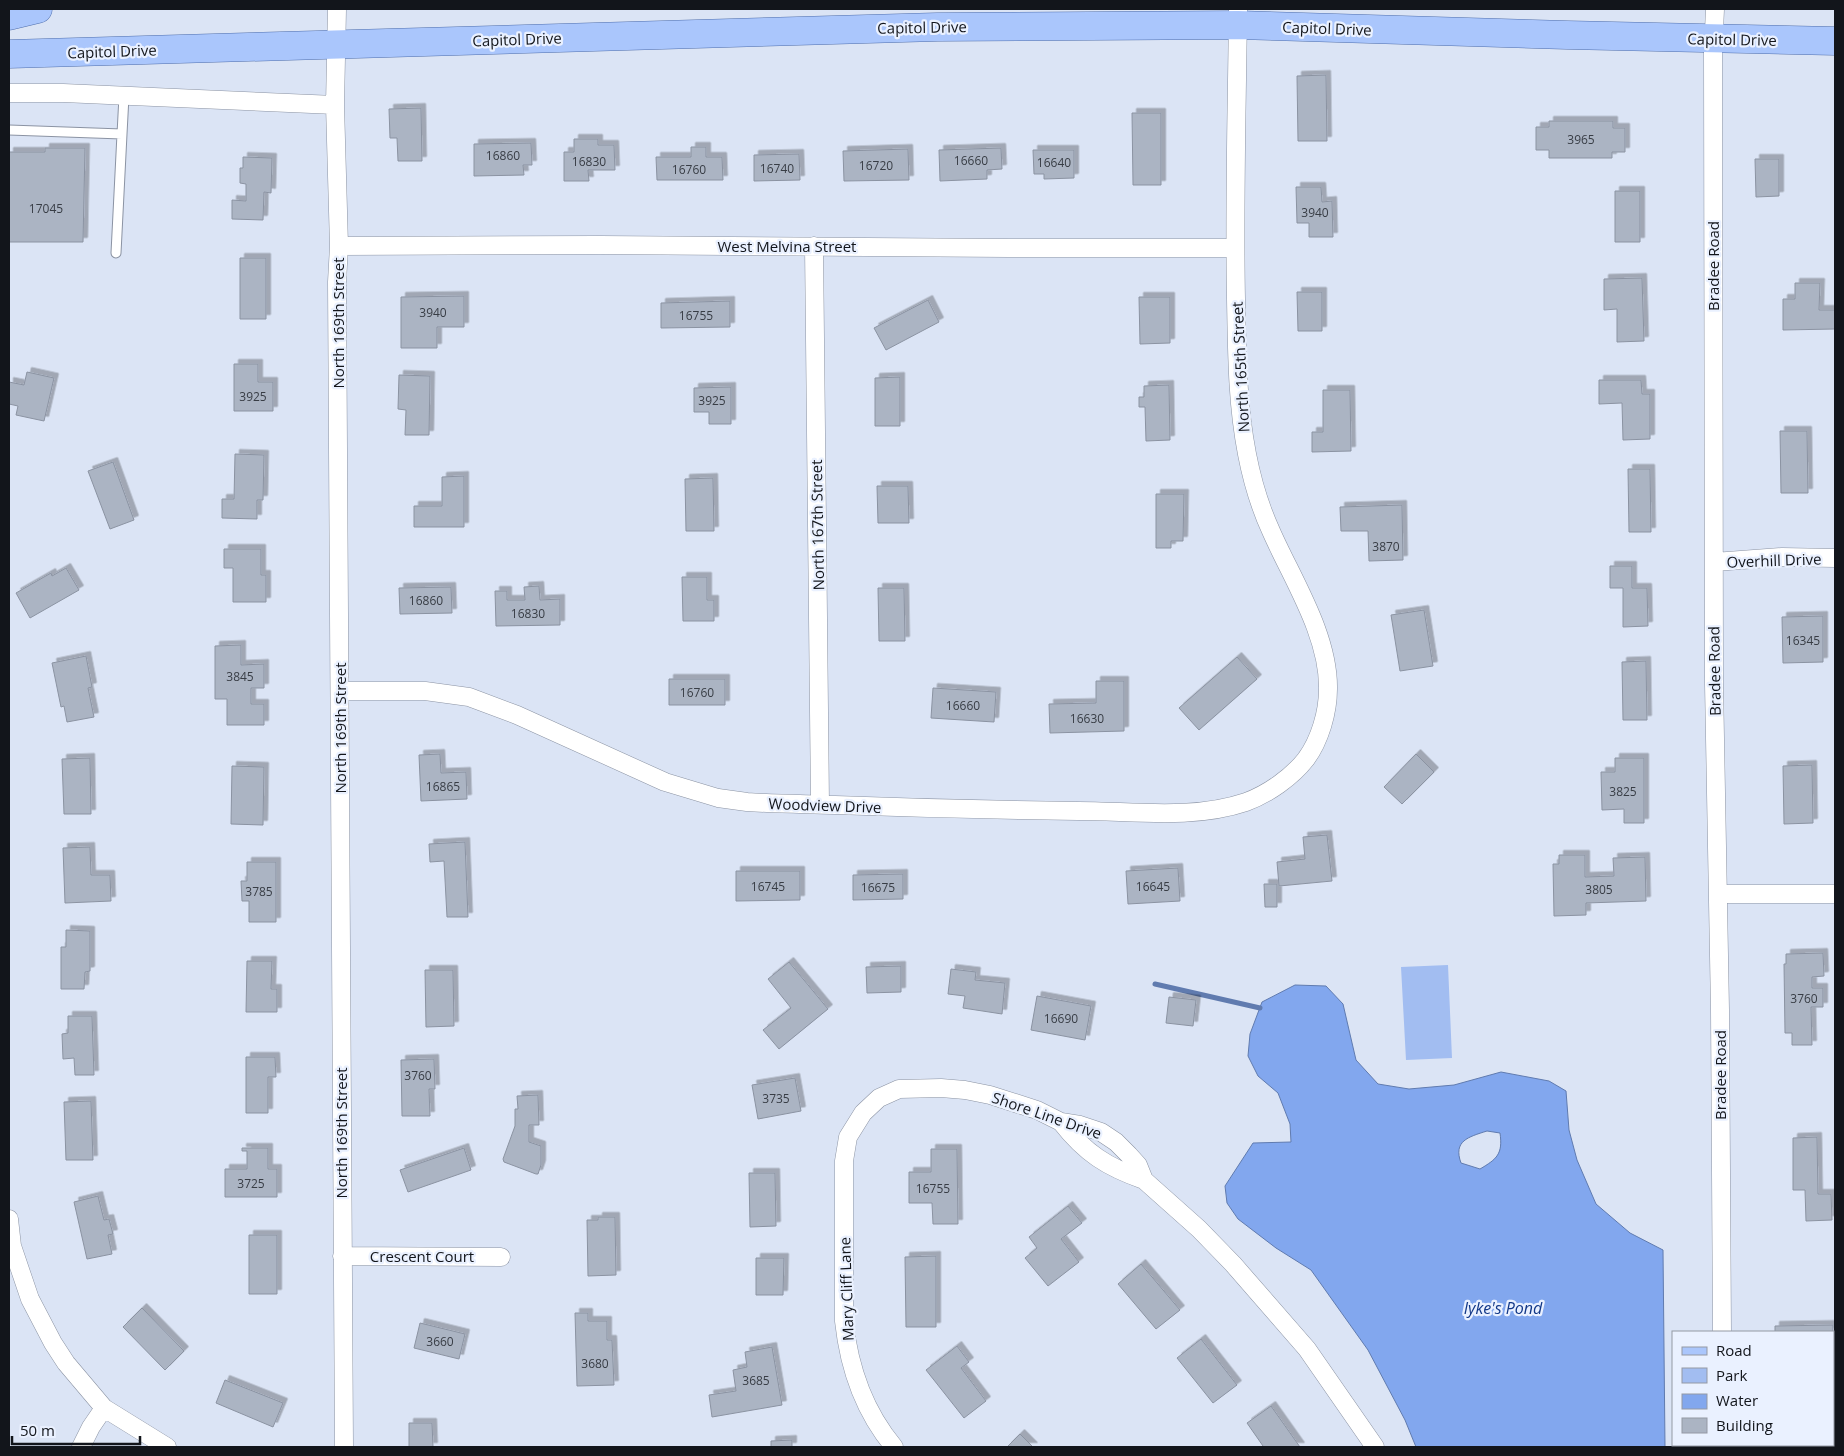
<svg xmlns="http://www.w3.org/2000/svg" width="1844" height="1456" font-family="'Open Sans',sans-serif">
<defs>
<filter id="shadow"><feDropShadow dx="4.5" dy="-4.5" stdDeviation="0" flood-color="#0004"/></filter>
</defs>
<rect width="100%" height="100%" fill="#dbe4f5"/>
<path fill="#a2bdf1" d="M1448,965L1452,1058L1406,1060L1401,967Z
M1833,1389H1835V1447H1730V1445H1833Z"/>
<path fill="#82a7ee" stroke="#607baf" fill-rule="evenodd" d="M1295,985L1326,986L1343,1004L1356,1060L1378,1084L1409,1089L1454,1085L1501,1072L1549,1081L1566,1091L1569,1130L1577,1160L1596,1204L1630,1233L1663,1250L1665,1447H1416L1405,1420L1368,1350L1311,1270L1276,1248L1238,1219L1227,1203L1225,1186L1253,1143L1291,1142L1290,1124L1278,1093L1258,1076L1248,1056L1250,1034L1262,1002ZM1487,1131L1500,1133C1503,1154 1497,1159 1480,1169L1461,1163C1453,1141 1468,1137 1487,1131Z"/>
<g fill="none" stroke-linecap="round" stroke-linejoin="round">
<path stroke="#607baf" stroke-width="5" d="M1155,984L1260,1008"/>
</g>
<path fill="#abb4c3" stroke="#8b93a2" filter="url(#shadow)" d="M1326,75L1327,141H1298L1297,76Z
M421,108L422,161H398L397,138H390L389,109Z
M1132,113H1161V185H1133Z
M1549,121H1613V128H1625V152H1612V158H1549V150H1536V127H1549Z
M574,139H598V145H614L615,170H588L589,181H564V152H574Z
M531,143L532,165H523L524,175L474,176V144Z
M691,147H706V157H722L723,180H657L656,157H691Z
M45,148H85L83,242H9V152H45Z
M1001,148L1002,169L987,170V179L940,181L939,150Z
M908,149L909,180L844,181L843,151Z
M1033,150H1074V178L1044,179V174H1034Z
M799,154L800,180L754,181V155Z
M243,157L272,158L271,193L264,192L263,220L232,219V200L246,201V184L240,183V168H243Z
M1755,159H1779V196L1756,197Z
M1296,187H1321L1322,202L1332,201L1333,237H1309V223H1297Z
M1615,191H1640V242H1615Z
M240,258H266V319H240Z
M1642,278L1644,341L1617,342V309L1604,310V279Z
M1795,283H1820L1819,310H1835V329L1783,330V299H1795Z
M1297,292H1322V331H1298Z
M464,296V327H437V348H401V297Z
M1139,297H1170V343L1140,344Z
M928,300L939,322L886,350L874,328Z
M730,301V327L661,328V303Z
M234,364H258V382H273V411H234Z
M27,372L54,378L44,421L16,415L18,406L9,404V382L24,385Z
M399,375L430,376L429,435H405L406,410L398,409Z
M900,377V426H875V378Z
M1599,380H1641L1642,394H1650V439L1623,440L1622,403L1599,404Z
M1169,385L1170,440L1146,441L1145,407H1139V397H1144V386Z
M731,387V424H709V412H694V388Z
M1323,390H1350L1351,451L1312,452V432H1323Z
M1780,431H1807L1808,493H1781Z
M235,454L264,455L263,500H257V519L222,518V499H234Z
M113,462L134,520L110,529L88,471Z
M1628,469H1650L1651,532H1629Z
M464,476V527H414V506H442V477Z
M713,478L714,531H686L685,479Z
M877,486H908L909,523H878Z
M1156,494H1184L1183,541H1171V548H1156Z
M1402,505L1403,560L1369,561L1368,531H1341L1340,507Z
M224,549H261V575H266V602H233V568H224Z
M1610,566H1632V588H1647L1648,626L1623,627V588H1610Z
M66,568L79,590L30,618L16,593L51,573L52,576Z
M682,577H707V600H714V621H683Z
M539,586L540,600L560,599V625L496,626L495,591H507V600H525L524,587Z
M451,587L452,613L400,614L399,588Z
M878,588H904L905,641H879Z
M1424,610L1433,666L1400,671L1391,615Z
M1823,616V662L1783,663L1782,617Z
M241,645V665L264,664V688H251V704H264V725H227V699H215V646Z
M86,656L92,687L88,688L94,717L67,722L64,706L61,707L52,663Z
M1237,657L1257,679L1199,730L1179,708Z
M1646,661L1647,720H1623L1622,662Z
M669,679H725V705H669Z
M1096,681H1124V731L1050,733L1049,704L1096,703Z
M933,688L996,692L994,722L931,718Z
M440,754L441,773L466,772L467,799L421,801L419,755Z
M1416,754L1434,772L1402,804L1384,787Z
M90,758L91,814H64L62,759Z
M1615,758H1644V823H1624V809L1602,810L1601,772H1615Z
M1812,765L1813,823L1784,824L1783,766Z
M232,766L264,767L263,825L231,824Z
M1327,835L1332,881L1279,886L1277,862L1305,859L1303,837Z
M465,842L468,917H447L444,861L430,862L429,844Z
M90,847L91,875H110L111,901L65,903L63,848Z
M1559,855H1585V877L1614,876L1613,858L1645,857L1646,901L1586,903V915L1554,916L1553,864H1559Z
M247,862H276V922H249V901H242L241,881H247Z
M1178,868L1180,901L1128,904L1126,871Z
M736,871H800V900L736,901Z
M903,874V899L853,900V875Z
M1264,884H1277V907H1265Z
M66,930L90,931V971L85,972L84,989H61V947H66Z
M1823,953L1824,976L1812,977V988H1823V1007H1811L1812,1045H1792V1033H1785L1784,964H1786V954Z
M247,961H272L271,989H277V1012H246Z
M789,962L828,1009L779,1049L763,1030L791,1008L768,979Z
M901,966V992L867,993L866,967Z
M951,969L976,972L975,980L1005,983L1002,1014L963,1008L965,996L948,994Z
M425,970H453L454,1026L426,1027Z
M1037,996L1091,1006L1085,1040L1031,1030Z
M1169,997L1196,1000L1193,1026L1166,1023Z
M68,1016H92L94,1075H75L74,1058L63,1059L62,1034L68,1033Z
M246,1057H275L276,1077H268V1113H246Z
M434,1059L435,1089H429L430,1116H402L401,1060Z
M795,1078L801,1111L758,1119L752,1085Z
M538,1095L539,1125H529V1142L541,1146V1165L538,1174H536L504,1162L503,1159L515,1126V1109H518L517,1096Z
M91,1101L93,1160H66L64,1102Z
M1817,1137L1818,1194H1831L1832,1220L1806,1221L1805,1190H1793V1138Z
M242,1148H268V1169H277V1197H225V1169H247V1151H242Z
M464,1148L471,1170L408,1192L400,1170Z
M931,1149H957L958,1224H933L932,1203H909V1172H931Z
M749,1173H775L776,1226L750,1227Z
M98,1196L104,1220L109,1219L113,1234L108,1235L112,1254L87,1259L74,1202Z
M1068,1206L1082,1223L1061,1239L1079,1262L1048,1286L1025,1258L1037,1248L1029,1237Z
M598,1217H615L616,1275L588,1276L587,1220H598Z
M249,1235H277V1294H249Z
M936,1256V1327H906L905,1257Z
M756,1258H784L783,1295H756Z
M1141,1264L1180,1310L1156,1329L1118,1284Z
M142,1308L184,1351L165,1370L123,1327Z
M575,1313H588V1321H607V1340H612L614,1385L577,1386Z
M420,1323L465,1334L459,1359L414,1348Z
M1833,1325V1350V1332H1775V1326Z
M1201,1339L1237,1385L1213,1403L1177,1358Z
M957,1346L969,1362L961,1368L986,1401L964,1418L926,1370Z
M772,1347L782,1405L712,1417L709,1395L736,1391L733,1370L747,1367L745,1352Z
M225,1380L283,1403L273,1427L216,1403Z
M1271,1406L1300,1447H1260L1263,1446L1247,1423Z
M409,1423H432L433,1447H409Z
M1020,1434L1033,1447H1007Z
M792,1440V1447H771V1441Z"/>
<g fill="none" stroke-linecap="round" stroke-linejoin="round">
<g stroke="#8b93a3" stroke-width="11">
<path id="service" d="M9,130L122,134L124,96
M116,253L122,134"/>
</g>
<g stroke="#8b93a3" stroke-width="19">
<path id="minor" d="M337,9L335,105L339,246L337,282L344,1447
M1715,9L1713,52L1714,684L1720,1010L1722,1332
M9,93H63L335,105
M339,246L600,245L1008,248H1235
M814,246L820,804
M1714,562L1782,557L1835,558
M340,691H425L469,697L517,715L665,782L718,798L747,802C777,804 806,804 835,805C916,808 997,810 1078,811C1133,811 1193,820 1246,802C1268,794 1292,777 1306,759C1320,740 1328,712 1328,689C1329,635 1292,579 1271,531C1260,507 1252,480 1247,454C1237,403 1237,351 1236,299C1234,202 1237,106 1238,9
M1719,894H1835
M1061,1122C1085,1153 1107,1167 1144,1180
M9,1219L12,1246L30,1299L53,1343L66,1363L104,1408L167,1447
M342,1256L501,1257
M1723,1445V1447
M81,1447L91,1427L104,1408
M894,1447C863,1410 849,1368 844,1321V1161L848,1137L863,1113L879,1098L899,1089L941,1088L965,1090L990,1095L1037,1110L1061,1122L1080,1125L1101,1132L1116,1142L1129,1155L1138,1165L1144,1180L1199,1229L1233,1264L1307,1349L1375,1447"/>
</g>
<g stroke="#506fac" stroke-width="29">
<path id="primary" d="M9,16L38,9
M9,54L937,27L1238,25L1567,35L1835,41"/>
</g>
<use href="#service" stroke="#fff" stroke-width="9"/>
<use href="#minor" stroke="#fff" stroke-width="18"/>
<use href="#primary" stroke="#aac6fc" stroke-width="28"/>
</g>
<g text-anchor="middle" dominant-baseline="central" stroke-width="4.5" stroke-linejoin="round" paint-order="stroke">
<g font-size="12" fill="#383d45">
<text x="1581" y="139">3965</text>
<text x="503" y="155">16860</text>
<text x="971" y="160">16660</text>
<text x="589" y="161">16830</text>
<text x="1054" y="162">16640</text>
<text x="876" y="165">16720</text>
<text x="777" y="168">16740</text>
<text x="689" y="169">16760</text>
<text x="46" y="208">17045</text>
<text x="1315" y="212">3940</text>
<text x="433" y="312">3940</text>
<text x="696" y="315">16755</text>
<text x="253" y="396">3925</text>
<text x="712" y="400">3925</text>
<text x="1386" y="546">3870</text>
<text x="426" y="600">16860</text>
<text x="528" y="613">16830</text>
<text x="1803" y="640">16345</text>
<text x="240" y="676">3845</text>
<text x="697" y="692">16760</text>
<text x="963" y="705">16660</text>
<text x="1087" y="718">16630</text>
<text x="443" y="786">16865</text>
<text x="1623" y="791">3825</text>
<text x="768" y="886">16745</text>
<text x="1153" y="886">16645</text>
<text x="878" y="887">16675</text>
<text x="1599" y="889">3805</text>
<text x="259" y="891">3785</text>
<text x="1804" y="998">3760</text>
<text x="1061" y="1018">16690</text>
<text x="418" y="1075">3760</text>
<text x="776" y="1098">3735</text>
<text x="251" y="1183">3725</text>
<text x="933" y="1188">16755</text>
<text x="440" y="1341">3660</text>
<text x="595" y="1363">3680</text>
<text x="756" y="1380">3685</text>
</g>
<g font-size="15" fill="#12151b" stroke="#eaf1ff">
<text transform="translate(922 27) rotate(-1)">Capitol Drive</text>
<text transform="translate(1327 28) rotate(2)">Capitol Drive</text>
<text transform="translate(517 39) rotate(-2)">Capitol Drive</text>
<text transform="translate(1732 39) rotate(1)">Capitol Drive</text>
<text transform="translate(112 51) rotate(-2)">Capitol Drive</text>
<text x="787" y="246">West Melvina Street</text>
<text transform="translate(1713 266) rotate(-90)">Bradee Road</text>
<text transform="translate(338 323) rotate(-90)">North 169th Street</text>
<text transform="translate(1240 367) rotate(-93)">North 165th Street</text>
<text transform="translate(817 525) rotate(-91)">North 167th Street</text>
<text transform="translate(1774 560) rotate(-2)">Overhill Drive</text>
<text transform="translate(1714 671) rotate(-91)">Bradee Road</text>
<text transform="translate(340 728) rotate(-90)">North 169th Street</text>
<text transform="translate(825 805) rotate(2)">Woodview Drive</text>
<text transform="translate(1720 1075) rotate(-90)">Bradee Road</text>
<text transform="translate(1047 1115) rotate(19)">Shore Line Drive</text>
<text transform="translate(341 1133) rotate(-90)">North 169th Street</text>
<text x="422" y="1256">Crescent Court</text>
<text transform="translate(846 1289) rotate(-92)">Mary Cliff Lane</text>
</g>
<g font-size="16" font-style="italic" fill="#113787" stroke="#eaf1ff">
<text x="1503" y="1308">Iyke's Pond</text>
</g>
</g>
<rect width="1844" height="1456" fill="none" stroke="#12151b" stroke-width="20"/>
<rect x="1672" y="1331" width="162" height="115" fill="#eaf1ff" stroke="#9499a4"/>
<rect x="1682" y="1347" width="25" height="8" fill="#aac6fc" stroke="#9499a4"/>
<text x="1716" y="1356" font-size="15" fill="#12151b">Road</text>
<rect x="1682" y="1368" width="25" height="15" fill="#a2bdf1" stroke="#9499a4"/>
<text x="1716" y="1381" font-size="15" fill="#12151b">Park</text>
<rect x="1682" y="1394" width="25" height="15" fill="#82a7ee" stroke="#9499a4"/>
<text x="1716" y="1406" font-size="15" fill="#12151b">Water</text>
<rect x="1682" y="1418" width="25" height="15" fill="#abb4c3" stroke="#9499a4"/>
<text x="1716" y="1431" font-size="15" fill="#12151b">Building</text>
<path d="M12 1436v8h128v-8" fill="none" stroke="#12151b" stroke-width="2.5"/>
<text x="20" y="1436" font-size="15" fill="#12151b" stroke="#eaf1ff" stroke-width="4" paint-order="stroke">50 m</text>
</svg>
